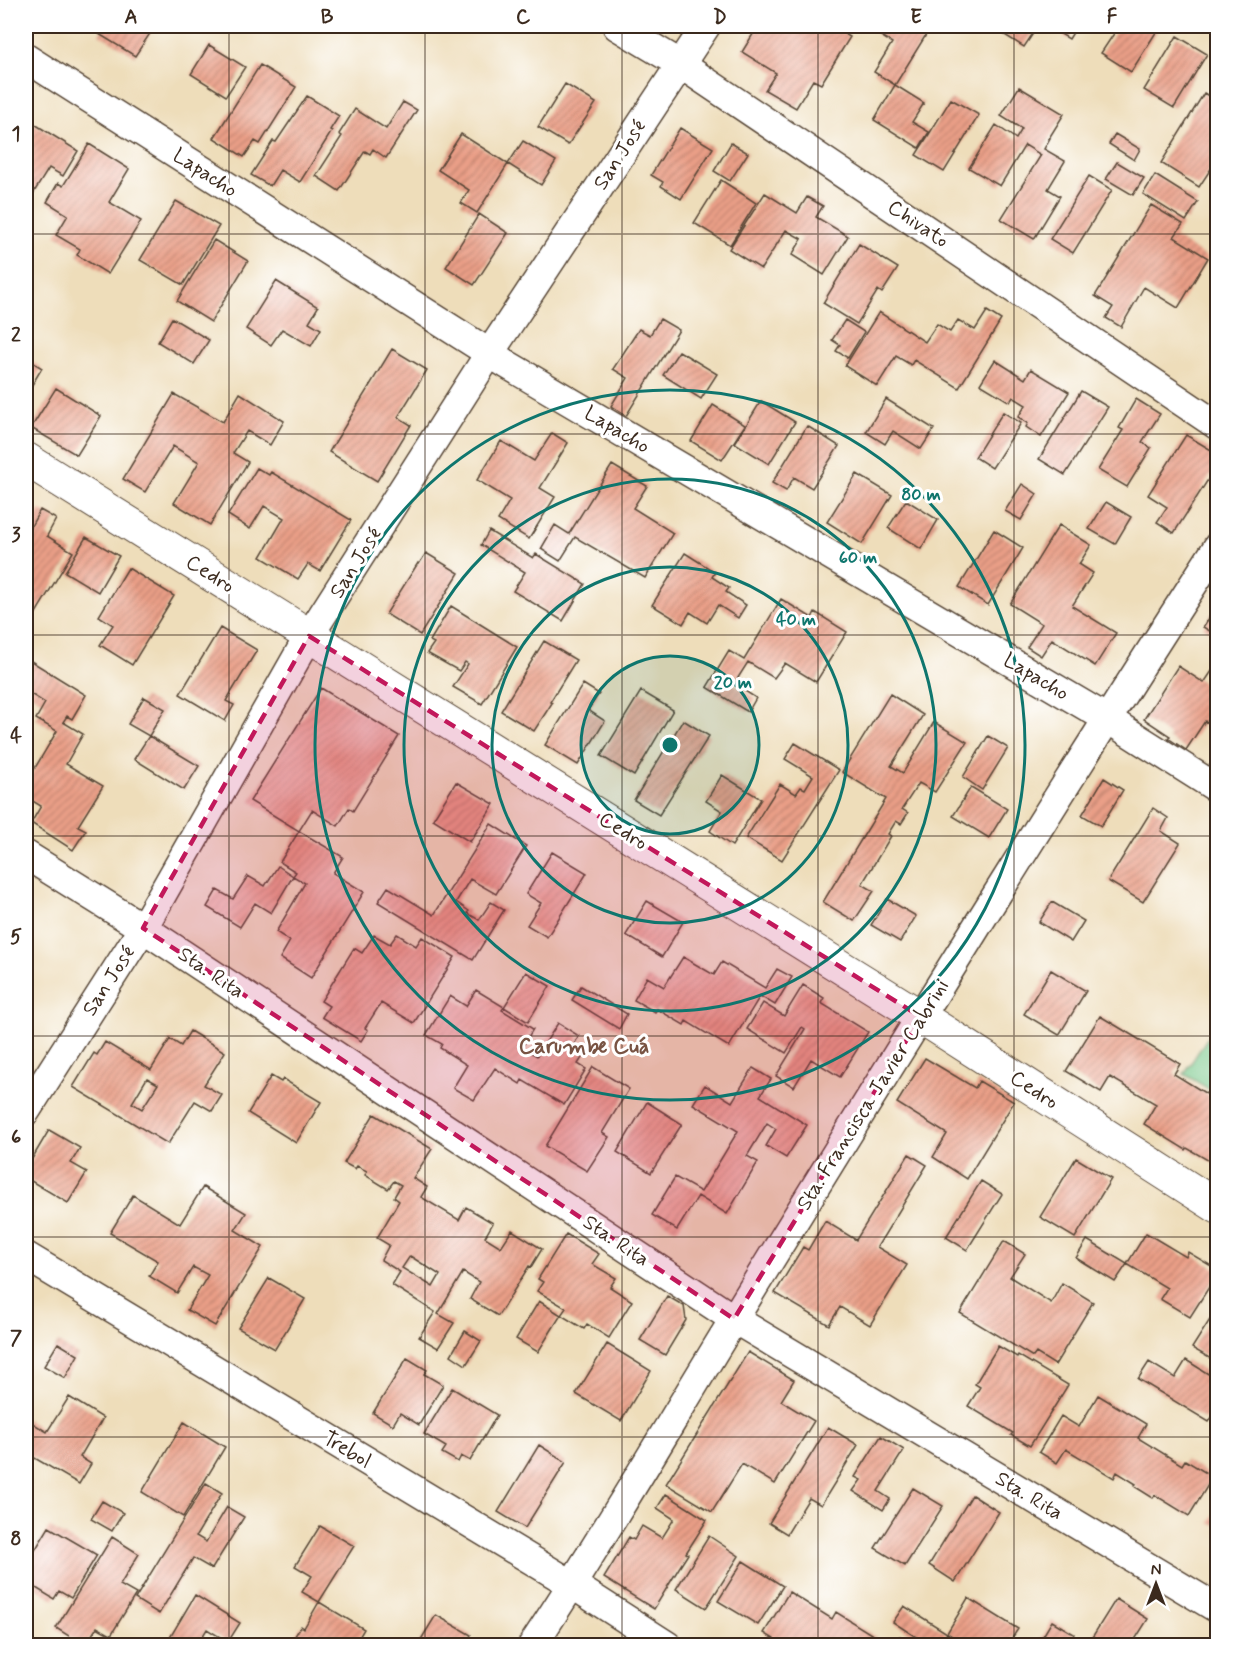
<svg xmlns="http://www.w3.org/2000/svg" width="1243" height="1671" font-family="Mynerve,sans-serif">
<defs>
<pattern id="building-hatch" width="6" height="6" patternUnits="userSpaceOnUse" patternTransform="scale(1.5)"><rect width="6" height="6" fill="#ea9f87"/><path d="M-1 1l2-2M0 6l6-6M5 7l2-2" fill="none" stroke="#bf826e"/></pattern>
</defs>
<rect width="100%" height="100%" fill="#fff"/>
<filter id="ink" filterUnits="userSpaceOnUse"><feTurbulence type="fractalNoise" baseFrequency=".0167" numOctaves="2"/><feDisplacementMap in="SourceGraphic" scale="12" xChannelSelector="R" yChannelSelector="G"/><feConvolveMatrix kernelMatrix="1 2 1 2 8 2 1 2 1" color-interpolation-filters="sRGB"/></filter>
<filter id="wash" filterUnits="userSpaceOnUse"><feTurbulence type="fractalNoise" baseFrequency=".008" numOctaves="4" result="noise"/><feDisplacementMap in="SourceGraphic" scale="24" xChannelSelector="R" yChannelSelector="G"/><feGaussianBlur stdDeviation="1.35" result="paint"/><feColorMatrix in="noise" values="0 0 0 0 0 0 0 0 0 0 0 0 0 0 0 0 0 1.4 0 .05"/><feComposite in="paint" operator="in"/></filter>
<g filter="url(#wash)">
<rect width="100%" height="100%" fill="#eeddba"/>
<path fill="#78c889" stroke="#5a7954" stroke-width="1.5" d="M1217,1023V1094L1184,1074Z"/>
<g id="blocks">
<path fill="url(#building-hatch)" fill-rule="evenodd" d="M105,26H155L135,56L99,34Z
M758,26H831L850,37L821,84L813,80L796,108L765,90L776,73L742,52Z
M868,26H921L929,30L895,85L874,72L892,43L867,27Z
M992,26H1038L1024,47L992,27Z
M1047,26H1077L1069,39Z
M1119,26H1160L1131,72L1101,53Z
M1177,36L1207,54L1174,108L1144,90Z
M209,45L245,67L226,96L191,74Z
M260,65L296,87L260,144L255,141L244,157L214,138Z
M565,84L596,103L568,145L538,127Z
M895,85L924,103L912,122L929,132L919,148L874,120Z
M1019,87L1064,114L1049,138H1050L1044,149L1065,161L1048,189L1060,196L1034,239L1001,219L1041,155L1025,145L1000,186L969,168L996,125L1016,139L1022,129L1001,116Z
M1204,93L1218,102V158L1199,187L1161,163Z
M307,96L339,116L330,130L332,131L300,182L280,170L270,186L251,175L273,141L276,142Z
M951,99L979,115L944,172L916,155Z
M403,102L417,110L386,158L373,149L370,154L365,151L339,191L316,176L342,136L339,134L355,109L386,129Z
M33,123L78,151L63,176L49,168L31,197L26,194V135Z
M680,128L713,148L681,199L661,186L663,182L651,175Z
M461,134L508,164L477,213L461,203L469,190L438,170Z
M1115,134L1140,149L1134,160L1109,144Z
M523,141L556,161L541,185L508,164Z
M731,143L748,153L730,181L714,171Z
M89,144L129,169L109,202L141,221L108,274L77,255L80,249L56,235L68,215L47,202L58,183L63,186Z
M1117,162L1144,178L1133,195L1106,179Z
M1155,175L1198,202L1186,221L1143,194Z
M1089,176L1112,190L1073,253L1050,239Z
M721,180L756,203L730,245L694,223Z
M765,193L797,213L807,197L823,206L816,217L848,236L824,275L792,255L802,239L786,230L761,269L729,249Z
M176,201L219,226L183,285L140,260Z
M1151,205L1183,224L1174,237L1208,258L1178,308L1144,287L1121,327L1106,318L1113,307L1095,296Z
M479,214L508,233L474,285L446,267Z
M214,240L248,261L211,322L177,301Z
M859,244L898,268L882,293L878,290L857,324L823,303Z
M276,281L318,307L309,322L321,329L311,346L282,329L271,345L246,329Z
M987,311L1001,320L959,388L914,360L911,365L896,356L877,386L845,366L879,312L925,342L937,324L950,332L958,320L975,330Z
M172,318L209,340L194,364L158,342Z
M660,319L679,330L626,416L611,406L628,378L613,369L639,329L650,335Z
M845,320L864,332L848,358L836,351L840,345L832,340Z
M392,349L427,370L398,417L411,425L377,481L329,452Z
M679,351L717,374L701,399L663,375Z
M26,358L42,368L26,395Z
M995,360L1025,379L1031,369L1069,392L1041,437L1026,427L1028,423L1018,417L1026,405L1013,397L1010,402L980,384Z
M56,388L101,416L77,455L31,428Z
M1081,391L1108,407L1065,475L1039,459Z
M240,393L284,421L270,445L247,431L233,453L248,462L210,525L174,503L199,462L173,446L145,492L123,479L174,394L223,422Z
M886,399L934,429L921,449L893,431L885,444L866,432Z
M1136,399L1160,414L1142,442L1151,448L1127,487L1098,470L1123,430L1119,428Z
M761,401L795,422L769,464L735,443Z
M713,405L745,425L722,460L691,441Z
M1003,412L1021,423L992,468L975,457Z
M807,426L839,446L812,488L794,477L786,491L772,483Z
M552,433L568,443L540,488L555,497L529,539L498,520L510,500L477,480L501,441L534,461Z
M1186,435L1218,454V464L1174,533L1157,522L1167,507L1148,495Z
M612,465L647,486L633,508L673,533L645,578L575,537L560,561L541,549L555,525L569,534Z
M257,468L269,475L271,472L351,520L320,571L308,564L298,579L261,557L284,518L264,506L250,529L228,515Z
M857,474L892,495L862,544L827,522Z
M1022,484L1037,494L1021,520L1005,511Z
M906,500L938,520L921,549L888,528Z
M1106,502L1131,517L1115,544L1089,529Z
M40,510L56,519L47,536L73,552L33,618L26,613V535Z
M1059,525L1091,545L1079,564L1093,573L1072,606L1116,633L1095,666L1052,639L1041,656L1027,647L1042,624L1010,604Z
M994,530L1023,548L988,605L959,587Z
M489,531L533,558L536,554L585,584L563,621L513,591L525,572L481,545Z
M86,537L119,556L98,592L65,572Z
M426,553L459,573L420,635L386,614L418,563L419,564Z
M685,553L715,572L712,577L729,588L726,592L746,605L738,618L718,605L707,623L690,612L683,624L652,605Z
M128,568L174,596L132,665L100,645L113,625L99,616Z
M781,599L812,618L815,612L847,632L816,682L785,663L774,678L748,662L734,684L756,698L748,712L707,687L729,651L744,660Z
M1218,605V636L1203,627Z
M451,606L517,647L482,704L453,687L468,664L465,662L459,671L427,653L434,643L430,641Z
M220,628L257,650L226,701L234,705L225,721L180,694Z
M544,641L576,660L550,702L552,703L534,731L501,711Z
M26,658L86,695L72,719L67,716L63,722L83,734L66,764L103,786L78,826L86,830L73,850L31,823L41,806L26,797V783L57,731L36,719L45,703L26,691Z
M1218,662V706L1207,722L1205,721L1186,750L1168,738L1170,736L1144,719L1178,666L1204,683Z
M583,684L599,694L588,710L605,721L578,765L545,745Z
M321,688L399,736L353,811L349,808L338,826L312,810L299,831L250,801Z
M641,691L673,710L634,776L601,756Z
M890,694L923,715L891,766L903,773L934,722L967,742L935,792L919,783L902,809L908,813L901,824L896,821L888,834L891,836L862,884L874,891L854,921L823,902L886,799L842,772Z
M144,697L165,709L149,736L128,724Z
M683,720L709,736L659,815L634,800Z
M149,736L199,766L184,790L134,759Z
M988,736L1008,748L982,790L963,777Z
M795,743L839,770L782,860L746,838L780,784L796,794L801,787L805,789L813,776L785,759Z
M722,775L761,799L732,846L710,831L722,811L706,801Z
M1104,778L1123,790L1101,826L1082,815Z
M456,782L494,804L470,842L433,819Z
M971,787L1007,809L989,838L953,816Z
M1153,808L1168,818L1161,831L1180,843L1143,902L1108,881Z
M491,824L526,846L496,894L470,879L456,902L469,911L467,913L479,920L491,902L504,910L473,960L378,902L388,887L434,915Z
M299,831L343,857L333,873L364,892L311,978L280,958L290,941L276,932L305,883L293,876L296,872L280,862Z
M552,852L587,873L547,937L527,925L541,903L526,894Z
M278,866L293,876L271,913L255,903L240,927L207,907L217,890L233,899L248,876L265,886Z
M887,899L916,916L900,942L871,925Z
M647,901L683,922L662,957L626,935Z
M1052,902L1084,921L1071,942L1039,922Z
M397,934L416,946L422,937L455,957L414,1023L381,1003L365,1028L368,1030L361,1041L322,1017L329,1006L321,1001L354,948L362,953L374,935L390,944Z
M683,957L714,975L722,962L765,988L777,969L792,977L775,1005L760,996L729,1047L686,1021L684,1025L657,1009L655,1012L634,1000L647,977L664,987Z
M1051,970L1086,991L1059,1035L1024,1014Z
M526,972L550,986L528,1022L504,1007Z
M803,985L824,998L821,1003L868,1032L840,1077L811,1059L794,1087L776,1076L805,1029L802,1027L786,1053L747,1029L763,1003L784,1016Z
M581,986L627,1014L619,1029L572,1000Z
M476,990L504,1007L502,1010L533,1029L522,1047L537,1056L558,1023L579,1036L572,1048L584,1055L578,1064L586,1069L564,1105L522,1080L520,1084L495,1068L474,1100L453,1088L467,1065L440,1048L442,1044L426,1035L450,996L466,1006Z
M1100,1016L1180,1064L1174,1074L1218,1101V1166L1187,1148L1186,1150L1144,1124L1156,1104L1110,1077L1101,1092L1066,1071Z
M190,1031L225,1052L204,1085L222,1095L212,1111L195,1101L168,1144L73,1087L94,1053L97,1055L105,1042L151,1070L170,1039L181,1046ZM147,1078L158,1084L142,1109L132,1103Z
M925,1058L975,1088L979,1081L1014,1102L967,1179L933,1157L947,1134L897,1103Z
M593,1067L629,1089L602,1133L609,1137L587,1171L545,1146Z
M753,1068L771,1079L760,1096L807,1125L786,1158L766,1146L776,1129L767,1123L747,1156L758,1162L727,1214L698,1196L677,1230L652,1215L675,1177L701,1192L738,1131L693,1104L705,1085L732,1102Z
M271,1076L281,1082L283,1079L321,1102L296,1143L248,1113Z
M647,1102L682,1124L651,1173L617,1152Z
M374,1114L432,1149L413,1178L427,1187L421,1197L459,1220L466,1207L493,1223L485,1237L501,1247L512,1230L542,1249L531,1267L529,1266L498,1316L470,1299L479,1282L463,1272L438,1314L454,1323L438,1348L419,1337L435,1312L392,1285L400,1272L381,1260L389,1245L377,1238L399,1201L394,1197L401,1185L394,1181L388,1189L365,1175L367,1171L357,1166L355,1169L344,1163ZM410,1256L440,1275L433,1287L402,1268Z
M49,1130L80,1148L71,1163L87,1172L68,1203L26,1178V1169Z
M909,1154L927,1165L877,1247L907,1265L870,1325L840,1307L829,1325L775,1293L803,1247L808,1250L825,1221L856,1240Z
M1076,1158L1111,1179L1075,1238L1040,1217Z
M981,1181L1002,1194L967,1250L946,1237Z
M203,1187L246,1213L235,1230L263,1247L215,1326L187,1310L208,1275L193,1267L177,1293L149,1276L158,1261L110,1233L133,1195L180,1224Z
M1146,1233L1186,1257L1188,1252L1218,1270V1273L1190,1317L1160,1299L1167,1288L1127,1264Z
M566,1234L599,1254L592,1264L616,1278L610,1287L632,1301L609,1338L587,1324L584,1329L561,1315L566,1308L537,1291L543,1282L538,1279Z
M1087,1240L1127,1264L1115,1282L1076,1258Z
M1004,1241L1025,1254L1010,1277L1051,1303L1062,1283L1093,1302L1055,1365L1036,1353L1033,1357L960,1313Z
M269,1278L305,1299L275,1349L238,1328Z
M667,1296L684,1306L686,1320L665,1355L640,1340Z
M539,1301L561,1315L538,1352L516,1339Z
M1218,1307V1363L1192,1348Z
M465,1331L481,1341L466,1365L451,1355Z
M58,1343L78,1355L65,1378L44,1366Z
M607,1344L651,1371L621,1421L576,1394Z
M998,1346L1017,1357L1018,1355L1068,1385L1030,1446L1011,1435L1013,1433L968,1406L980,1387L975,1384Z
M748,1352L794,1380L781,1401L814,1421L775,1484L742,1464L712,1512L666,1484Z
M407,1358L427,1370L424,1374L443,1385L419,1425L400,1413L393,1425L373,1413Z
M1186,1360L1218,1380V1408L1209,1422L1138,1379L1149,1362L1175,1378Z
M452,1388L497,1415L470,1461L461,1456L458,1462L442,1453L446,1447L424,1434Z
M1098,1395L1146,1424L1138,1438L1182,1465L1185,1460L1213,1477L1189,1516L1155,1495L1153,1498L1134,1486L1136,1484L1117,1472L1114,1478L1066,1449L1057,1463L1039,1452L1061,1416L1079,1427Z
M69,1397L103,1418L80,1457L91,1464L79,1484L26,1453V1419L47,1432Z
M184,1422L225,1447L183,1517L142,1492Z
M828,1427L858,1445L821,1505L809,1498L787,1534L769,1523Z
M881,1436L904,1450L878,1491L890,1499L883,1510L853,1491L861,1480L855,1477Z
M539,1445L566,1462L525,1528L498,1512Z
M206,1483L222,1493L196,1536L206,1542L227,1507L244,1517L212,1569L193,1558L159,1614L135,1599Z
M913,1488L943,1506L905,1566L875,1548Z
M666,1494L707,1520L686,1553L688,1554L679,1568L654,1609L604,1578L629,1537L634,1540L642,1526L662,1538L674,1519L657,1508Z
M972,1495L999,1512L955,1582L929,1565Z
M102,1501L123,1513L112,1531L91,1519Z
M1218,1508V1526L1209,1522Z
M320,1526L354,1546L319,1602L302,1592L312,1576L295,1566Z
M49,1527L97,1555L71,1598L59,1591L54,1599L26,1582V1565Z
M709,1536L739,1556L706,1608L676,1589Z
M112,1537L139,1554L120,1585L136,1594L111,1635L97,1627L85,1646L56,1628Z
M743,1561L783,1586L758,1625L718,1601Z
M789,1592L832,1619L836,1612L876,1637L870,1646H785L764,1633Z
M195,1595L240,1623L228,1642L207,1629L199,1642L204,1646H165Z
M968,1598L1018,1629L1010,1641L1018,1646H968L947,1633Z
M1116,1599L1148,1619L1131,1646H1102L1091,1639Z
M319,1602L364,1629L354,1646H292L290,1644L301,1626L304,1628Z
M904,1606L947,1633L939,1646H915L919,1639L893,1622Z
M436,1615L471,1635L465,1646H417Z
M1052,1621L1074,1634L1067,1646H1037Z
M900,1636L915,1646H894Z"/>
</g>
</g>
<g filter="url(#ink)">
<use href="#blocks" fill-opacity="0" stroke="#564535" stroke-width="1.5"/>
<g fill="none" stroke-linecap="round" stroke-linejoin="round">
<g stroke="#564535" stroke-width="31">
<path id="minor" d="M617,26L680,64L1218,426
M26,58L508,365L1106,718L1218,789
M26,855L143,928L734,1319L1218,1609
M26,1111L143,928L309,636L489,354L706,26
M26,1256L573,1585L668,1646
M532,1646C603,1539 667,1428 734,1319C893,1060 1053,801 1218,546"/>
</g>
<g stroke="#564535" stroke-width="35">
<path id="tertiary" d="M26,459L921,1017L1218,1207"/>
</g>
<use href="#minor" stroke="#fff" stroke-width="28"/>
<use href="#tertiary" stroke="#fff" stroke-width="33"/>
</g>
</g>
<path fill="#c2185b" fill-opacity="0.2" stroke="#c2185b" stroke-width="4.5" stroke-dasharray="12 8" stroke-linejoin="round" d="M309,636L921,1017L734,1319L143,928Z"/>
<path fill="none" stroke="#3b2a1e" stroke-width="1.5" stroke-opacity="0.55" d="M229,26V1646M425,26V1646M622,26V1646M818,26V1646M1014,26V1646M26,234H1218M26,434H1218M26,635H1218M26,836H1218M26,1036H1218M26,1237H1218M26,1437H1218"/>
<circle cx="670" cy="745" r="89" fill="#0f766e" fill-opacity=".12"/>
<g fill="none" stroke="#0f766e" stroke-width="3">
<circle cx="670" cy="745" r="89"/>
<circle cx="670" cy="745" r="178"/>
<circle cx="670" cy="745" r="266"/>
<circle cx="670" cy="745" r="355"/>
</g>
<g text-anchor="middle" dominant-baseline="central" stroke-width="6" stroke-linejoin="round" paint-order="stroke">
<g font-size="21" fill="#3b2a1e" stroke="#fff">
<text transform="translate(620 155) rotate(-57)">San José</text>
<text transform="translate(205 173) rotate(33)">Lapacho</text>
<text transform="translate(918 224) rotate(34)">Chivato</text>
<text transform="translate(617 430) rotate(31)">Lapacho</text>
<text transform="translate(356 563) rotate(-58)">San José</text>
<text transform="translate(210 574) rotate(32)">Cedro</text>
<text transform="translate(1036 677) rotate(31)">Lapacho</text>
<text transform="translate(623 831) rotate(32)">Cedro</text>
<text transform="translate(211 973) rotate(34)">Sta. Rita</text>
<text transform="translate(109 981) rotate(-57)">San José</text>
<text transform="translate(1034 1090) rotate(33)">Cedro</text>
<text transform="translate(873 1095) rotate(-58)">Sta. Francisca Javier Cabrini</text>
<text transform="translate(616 1241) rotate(34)">Sta. Rita</text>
<text transform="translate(347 1450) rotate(31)">Trebol</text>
<text transform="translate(1029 1496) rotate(31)">Sta. Rita</text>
</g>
<g font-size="22" font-weight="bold" fill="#785343" stroke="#fff">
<text x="584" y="1047">Carumbe Cuá</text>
</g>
</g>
<circle cx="670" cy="745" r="9" fill="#0f766e" stroke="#fff" stroke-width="3"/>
<g font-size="18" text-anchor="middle" font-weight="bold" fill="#0f766e" stroke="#fff" stroke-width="6" stroke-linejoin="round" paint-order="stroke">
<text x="921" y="500">80 m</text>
<text x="858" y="563">60 m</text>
<text x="796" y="625">40 m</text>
<text x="733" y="688">20 m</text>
</g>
<rect width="1243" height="1671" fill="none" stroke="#fff" stroke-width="66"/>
<g transform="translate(1156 1584)" stroke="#ffffff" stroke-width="4.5" paint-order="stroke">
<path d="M0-4.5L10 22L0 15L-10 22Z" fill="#3b2a1e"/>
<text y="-9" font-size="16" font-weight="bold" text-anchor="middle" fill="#3b2a1e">N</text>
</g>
<rect x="33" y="33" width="1177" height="1605" fill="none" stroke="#3b2a1e" stroke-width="2"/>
<g font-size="20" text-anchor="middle" font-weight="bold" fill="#3b2a1e">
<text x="131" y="23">A</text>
<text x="327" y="23">B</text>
<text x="523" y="23">C</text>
<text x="720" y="23">D</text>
<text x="916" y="23">E</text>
<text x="1112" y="23">F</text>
<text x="16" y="140">1</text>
<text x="16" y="341">2</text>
<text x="16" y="541">3</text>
<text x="16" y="742">4</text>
<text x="16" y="943">5</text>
<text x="16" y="1143">6</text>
<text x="16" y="1344">7</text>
<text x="16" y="1545">8</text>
</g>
</svg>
